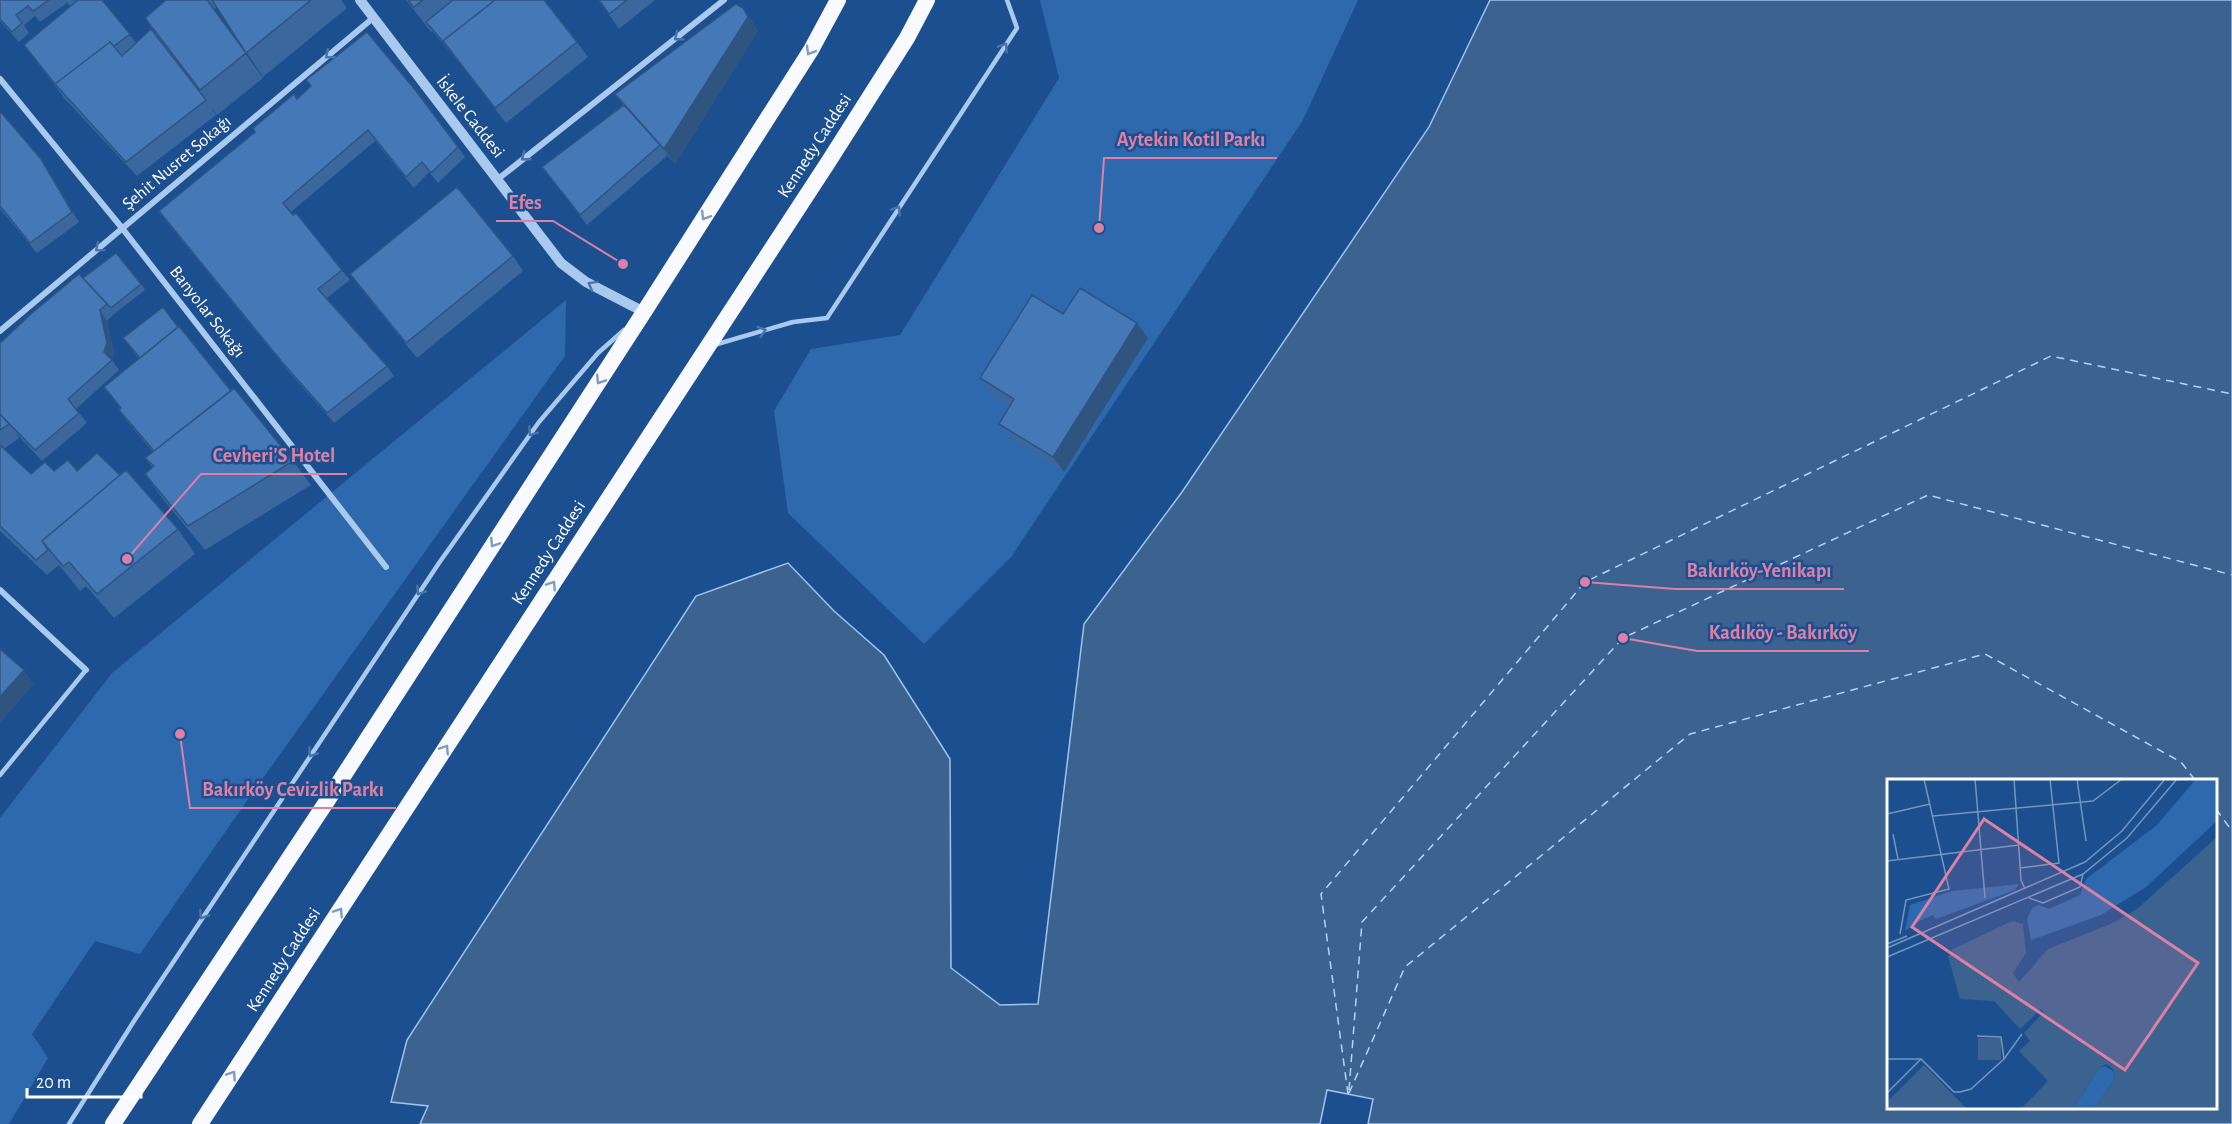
<svg xmlns="http://www.w3.org/2000/svg" width="2232" height="1124" font-family="'Alegreya Sans',sans-serif">
<rect width="100%" height="100%" fill="#1b4f8f"/>
<path fill="#2e69ad" d="M1040,0H1358L1303,120L1011,557L924,644L788,513L774,411L811,349L900,335L1059,78Z
M566,300L565,356L251,795L140,954L95,941L32,1034L48,1058L9,1124H0V818L112,673Z"/>
<path fill="#3c6290" stroke="#9cc4f0" stroke-width="1.5" fill-rule="evenodd" d="M1490,0H2232V1124H1368L1373,1099L1327,1090L1320,1124H420L428,1106L391,1102L407,1040L696,596L788,563L834,611L884,655L950,759L951,968L1000,1005L1038,1004L1084,624L1182,492L1429,127ZM1888,780H2216V1108H1888Z"/>
<g fill="none" stroke-linecap="round" stroke-linejoin="round">
<path stroke="#b5d3f5" stroke-width="1.5" stroke-dasharray="8 6" stroke-linecap="butt" d="M2216,809L2232,831
M1349,1090L1362,922L1623,638L1928,495L2232,575
M1349,1093L1405,967L1690,734L1985,654L2181,762L2195,780
M1348,1094L1321,894L1585,582L2051,356L2232,394"/>
<path stroke="#a9c9ee" stroke-width="4.5" d="M714,345L793,322L827,318L1017,28L1007,0
M0,775L86,670
M69,1124L134,1021L439,563L539,422L598,353L624,330"/>
<path stroke="#a9c9ee" stroke-width="6" d="M0,79L122,228L386,567
M498,179L724,0
M0,331L373,18
M0,590L86,670"/>
<path stroke="#a9c9ee" stroke-width="10" d="M360,0L561,263L586,282L644,312"/>
<path stroke="#f8faff" stroke-width="16" d="M113,1124L329,798L644,312L811,50L838,0
M200,1124L829,161L907,38L927,0"/>
</g>
<path fill="#3a679d" d="M0,0H102L136,43L158,38L145,18L207,0L263,78L217,115L210,106L216,115L137,176L65,99L24,45L70,6L67,3L40,22L35,16L24,25L29,33L19,42L0,21Z
M208,0H341L347,8L263,77L217,8L214,9Z
M406,0H544L577,42L588,57L506,123L453,55L432,31L431,32Z
M599,0H655L619,29Z
M743,8L758,31L675,164L665,153L667,156L587,225L542,167L623,105L615,94Z
M306,80L458,147L465,157L438,183L429,172L414,188L375,141L291,212L342,270L350,280L327,298L387,366L394,376L334,423L289,372L166,221L159,211L311,86Z
M0,111L48,170L79,222L37,253L0,209Z
M513,256L523,271L417,358L361,289L350,274Z
M83,278L141,284L145,290L114,314L112,311L114,314L107,321L114,353L112,360L119,370L76,409L87,423L42,461L16,433L19,438L4,449L31,474L54,471H77L178,529L195,554L114,618L86,586L80,591L59,565L47,575L0,531V343Z
M1063,314L1148,338L1064,472L1009,438L999,424L1010,405L991,393L980,378Z
M178,327L231,391L293,461L311,485L205,550L162,498L145,474L152,467L145,458L153,452L126,420L119,410L120,408L104,387L139,359L123,338Z"/>
<path fill="#305480" d="M743,8L758,31L675,164L664,149Z
M41,159L48,170L79,222L72,212Z
M100,310L107,321L114,353L112,360L104,352Z
M1137,323L1148,338L1064,472L1053,457Z
M24,670L34,684L0,723V697Z"/>
<path fill="#4478b7" stroke="#305480" stroke-width="1.5" d="M0,0H49L33,11L28,6L16,15L22,23L12,32L0,19Z
M78,0H102L130,34L114,46L110,42L55,84L24,45Z
M166,0H207L246,53L200,90L145,18Z
M212,0H311L246,53Z
M408,0H423L414,7Z
M453,0H495L443,41L446,45L426,22Z
M495,0H544L577,42L495,108L443,41Z
M599,0H627L609,14Z
M736,4L743,8L748,17L664,149L615,94Z
M151,29L206,100L126,162L55,84L110,42L122,56Z
M367,32L416,91L458,147L431,173L422,162L406,177L368,130L283,203L293,215L296,213L342,270L318,289L387,366L327,413L282,362L159,211L255,132L253,128L294,94L297,99L311,86L306,80Z
M624,105L660,145L580,215L542,167Z
M0,111L41,159L72,212L30,243L0,206Z
M457,187L513,256L406,343L350,274Z
M116,253L141,284L111,308L83,278Z
M79,274L107,304L100,310L107,343L104,352L112,360L68,399L79,413L35,450L0,414V343L32,313Z
M1080,288L1137,323L1053,457L999,424L1014,399L980,378L1032,295L1063,314Z
M163,307L178,327L140,358L123,338Z
M179,326L231,391L154,451L119,410L121,408L104,387Z
M234,388L293,461L188,526L145,474L154,466L145,458Z
M0,414L9,424L0,430Z
M0,445L31,474L45,462L54,471L68,460L77,471L97,453L120,475L42,541L48,550L36,560L0,526Z
M126,470L178,529L97,594L69,562L63,566L42,541Z
M0,649L24,670L0,697Z"/>
<defs><path id="oneway-chevron" d="M-2-3.5L2.5 0L-2 3.5" fill="none" stroke-width="1.6" stroke-linecap="round" stroke-linejoin="round" transform="scale(1.5)"/></defs>
<g stroke="#4674ac">
<use href="#oneway-chevron" transform="translate(678 37) rotate(142)"/>
<use href="#oneway-chevron" transform="translate(1004 47) rotate(-57)"/>
<use href="#oneway-chevron" transform="translate(329 55) rotate(140)"/>
<use href="#oneway-chevron" transform="translate(525 157) rotate(142)"/>
<use href="#oneway-chevron" transform="translate(897 210) rotate(-57)"/>
<use href="#oneway-chevron" transform="translate(99 248) rotate(140)"/>
<use href="#oneway-chevron" transform="translate(592 285) rotate(-151)"/>
<use href="#oneway-chevron" transform="translate(762 331) rotate(-17)"/>
<use href="#oneway-chevron" transform="translate(532 432) rotate(125)"/>
<use href="#oneway-chevron" transform="translate(420 591) rotate(124)"/>
<use href="#oneway-chevron" transform="translate(312 753) rotate(124)"/>
<use href="#oneway-chevron" transform="translate(203 915) rotate(123)"/>
</g>
<g stroke="#7e9cc1">
<use href="#oneway-chevron" transform="translate(810 51) rotate(121)"/>
<use href="#oneway-chevron" transform="translate(705 216) rotate(122)"/>
<use href="#oneway-chevron" transform="translate(600 380) rotate(123)"/>
<use href="#oneway-chevron" transform="translate(494 543) rotate(123)"/>
<use href="#oneway-chevron" transform="translate(552 585) rotate(-57)"/>
<use href="#oneway-chevron" transform="translate(445 749) rotate(-57)"/>
<use href="#oneway-chevron" transform="translate(339 912) rotate(-57)"/>
<use href="#oneway-chevron" transform="translate(232 1075) rotate(-56)"/>
</g>
<g text-anchor="middle" dominant-baseline="central" stroke-width="5" stroke-linejoin="round" paint-order="stroke">
<g font-size="18" fill="#fff" stroke="#1b4f8f">
<text transform="translate(470 117) rotate(52)">İskele Caddesi</text>
<text transform="translate(815 146) rotate(-57)">Kennedy Caddesi</text>
<text transform="translate(177 163) rotate(-40)">Şehit Nusret Sokağı</text>
<text transform="translate(207 312) rotate(52)">Banyolar Sokağı</text>
<text transform="translate(549 553) rotate(-57)">Kennedy Caddesi</text>
<text transform="translate(284 960) rotate(-57)">Kennedy Caddesi</text>
</g>
</g>
<g transform="translate(1887 779)">
<rect width="330" height="330" fill="#1b4f8f"/>
<path d="M309,0H330V42L259,108L214,136L144,161L140,140L145,129L152,126L162,130L193,116L199,100L270,46ZM132,105L128,111L49,140L46,136L34,141L18,152L23,126L65,112ZM218,287L226,292L228,299L207,330H186L212,289Z" fill="#2e69ad"/>
<path d="M330,58V330H207L228,299L226,290L219,285L212,289L186,330H134L161,302L132,272L143,262L137,254L157,233L154,230L133,250L107,222L73,220L61,177L67,174L64,171L125,142L136,145L139,174L126,194L132,203L161,170L226,144L250,130ZM91,259H114V281H91ZM37,286L80,330H0V323Z" fill="#3c6290"/>
<path fill="none" stroke="#3c6290" stroke-width="3" d="M157,228L166,211L211,198L270,206L330,268M159,229L169,223L212,219L245,230L257,253V330M156,232L168,216L211,206L250,212L330,303"/>
<path fill="none" stroke="#7695bc" stroke-width="1.5" d="M88,0L98,119M127,0L134,101L138,110M190,0L199,62M0,35L43,25M46,37L206,22L235,0M6,55L11,80M0,82L132,66M133,89L172,84L163,0M142,119L156,124L193,108L196,95M13,155L19,121L62,110L37,0M0,165L20,157M0,169L198,83L235,52L278,0M0,178L196,95L240,59L290,0M0,280H34L67,313H73L84,310L117,280L114,258L90,257M117,280L135,255M0,314L34,280"/>
<path fill="#dd80a5" fill-opacity="0.15" stroke="#dd80a5" stroke-width="3" d="M97,40L311,184L238,291L25,148Z"/>
<rect width="330" height="330" fill="none" stroke="#fff" stroke-width="3"/>
</g>
<path fill="none" stroke="#dd80a5" stroke-width="2" d="M1099 228L1104 158H1277M623 264L553 221H496M127 559L201 474H347M1585 582L1675 589H1844M1623 638L1697 651H1869M180 734L190 808H396"/>
<g fill="#dd80a5" stroke="#1b4f8f" stroke-width="2">
<circle cx="1099" cy="228" r="6"/>
<circle cx="623" cy="264" r="6"/>
<circle cx="127" cy="559" r="6"/>
<circle cx="1585" cy="582" r="6"/>
<circle cx="1623" cy="638" r="6"/>
<circle cx="180" cy="734" r="6"/>
</g>
<g font-size="20" text-anchor="middle" font-weight="bold" fill="#dd80a5" stroke="#1b4f8f" stroke-width="5" stroke-linejoin="round" paint-order="stroke">
<text x="1191" y="146">Aytekin Kotil Parkı</text>
<text x="525" y="209">Efes</text>
<text x="274" y="462">Cevheri'S Hotel</text>
<text x="1759" y="577">Bakırköy-Yenikapı</text>
<text x="1783" y="639">Kadıköy - Bakırköy</text>
<text x="293" y="796">Bakırköy Cevizlik Parkı</text>
</g>
<path d="M27 1088v9h114v-9" fill="none" stroke="#ffffff" stroke-width="3"/>
<text x="36" y="1088" font-size="18" fill="#ffffff" stroke="#1b4f8f" stroke-width="4.5" paint-order="stroke">20 m</text>
</svg>
